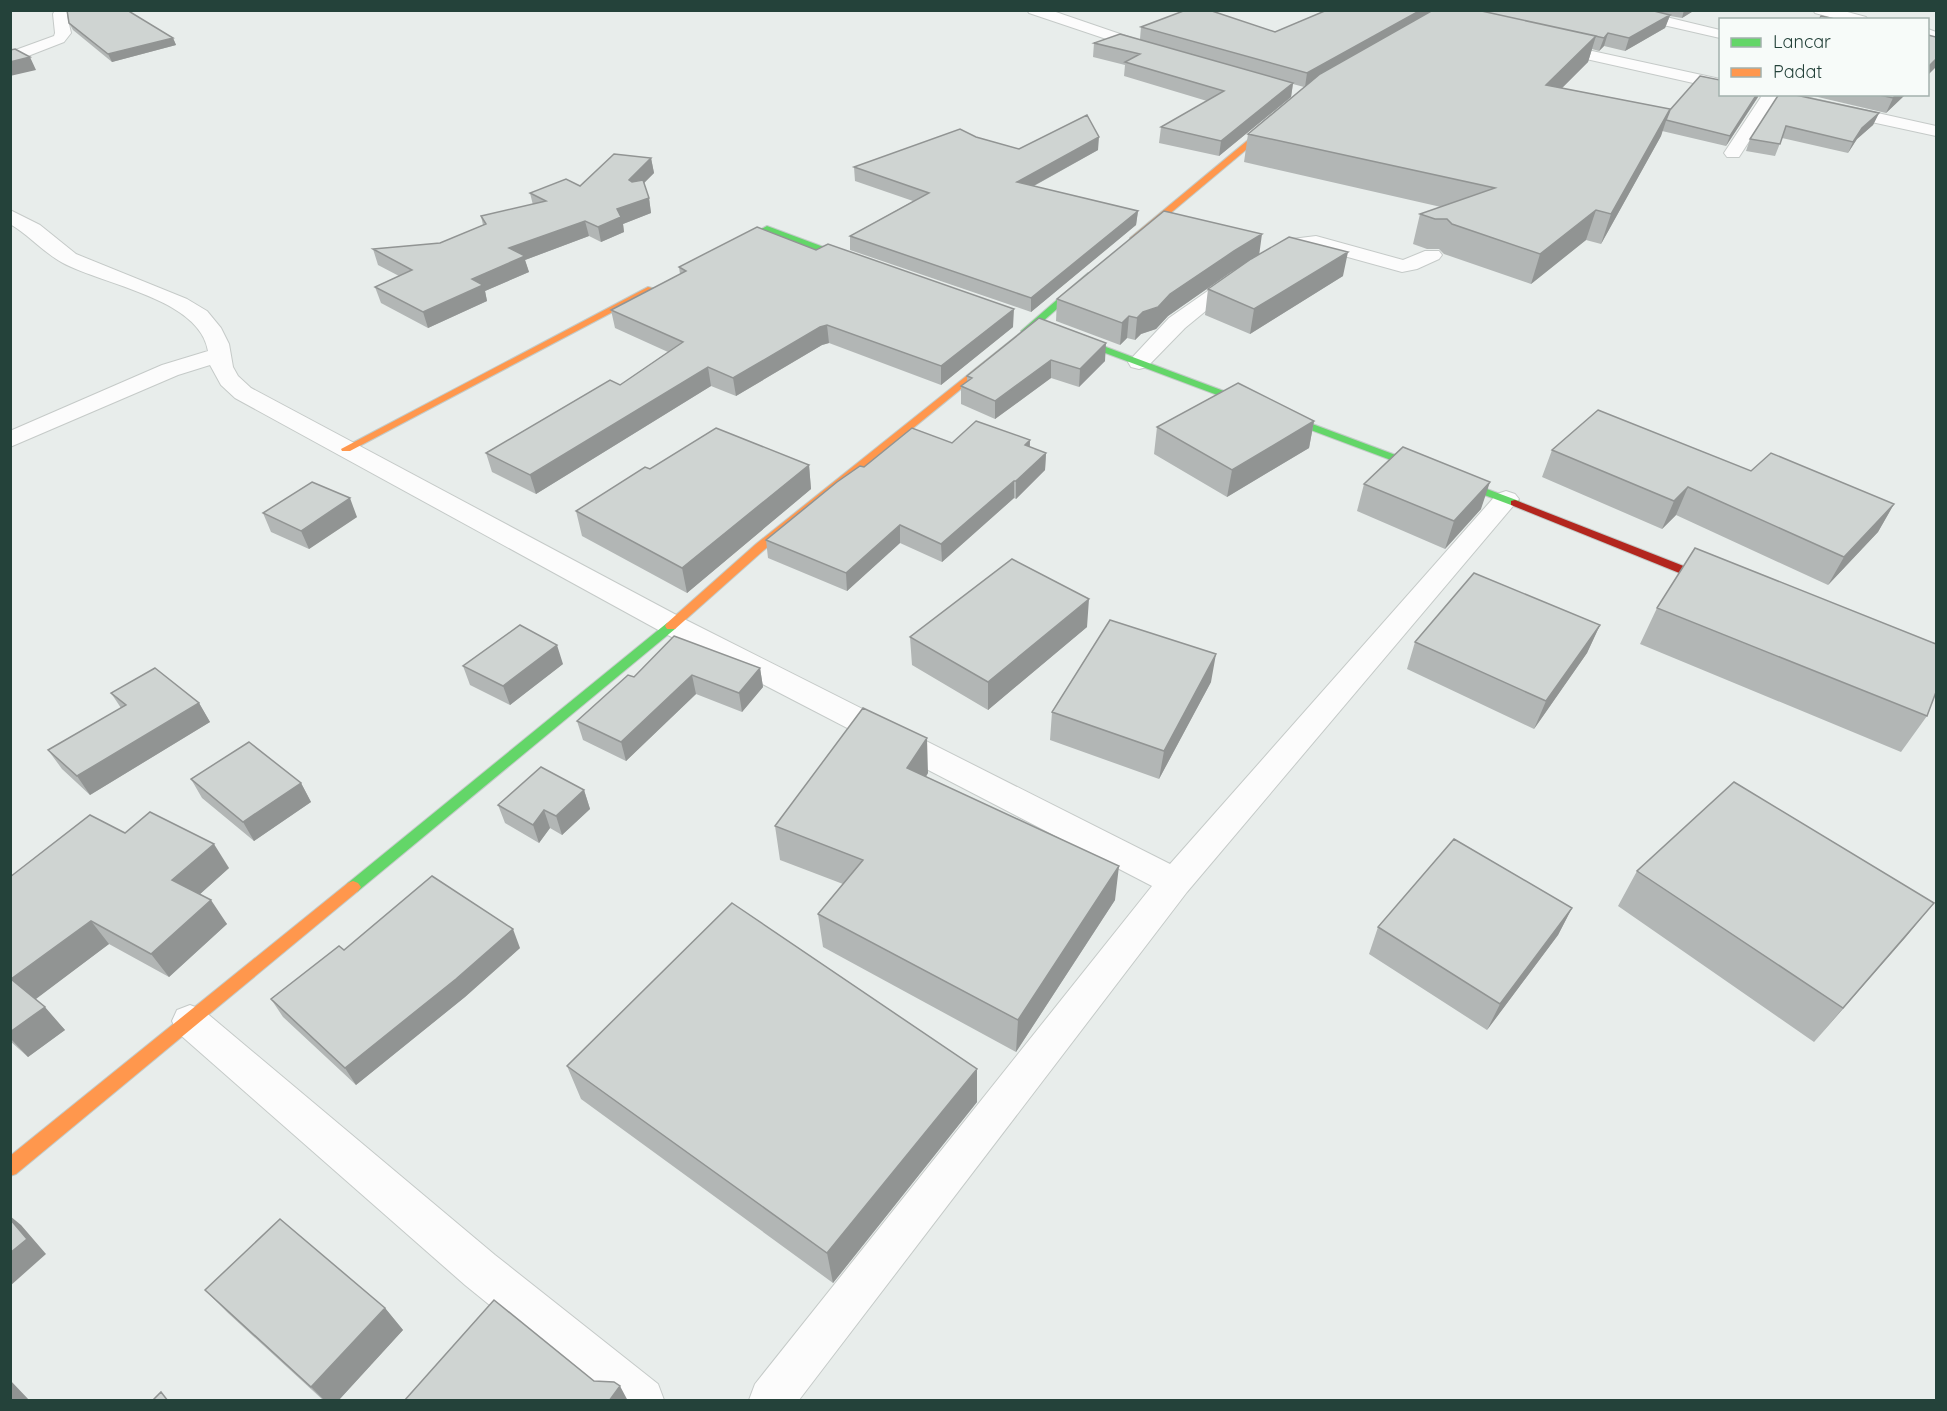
<svg xmlns="http://www.w3.org/2000/svg" width="1947" height="1411" font-family="Quicksand,sans-serif">
<rect width="100%" height="100%" fill="#e8edeb"/>
<g fill="none" stroke-linecap="round" stroke-linejoin="round">
<g stroke="#c5cac8" stroke-width="2">
<path id="street" d="M55,10H71L67,15L71,33L64,42L10,63V52L54,36L55,33L53,14Z
M1027,10H1050L1155,46L1158,49L1155,52H1145L1029,13Z
M1609,10H1637L1720,30V38L1611,13Z
M1813,10H1840L1866,17L1868,20H1841L1815,13Z
M1928,29L1936,32V40L1928,38Z
M1551,42L1720,79V89L1546,50L1543,47L1546,44Z
M1759,94H1792L1936,126V136L1775,101L1739,157H1727L1724,153L1761,97Z
M10,210L40,225L76,254L187,299L207,311L221,328L229,344L233,367L238,376L251,388L682,618L1170,864L1497,494L1506,491L1515,494L1519,499L1187,892L799,1400H749L755,1384L1152,886L662,632L235,398L221,385L210,365L178,375L10,447V431L162,365L208,351C200,299 104,285 63,263C44,253 29,235 10,224Z
M1316,236L1403,260L1425,251H1439L1442,255L1439,259L1417,269L1402,272L1315,248L1303,249L1246,282L1213,305L1185,328L1147,367L1139,369L1131,367L1128,362L1169,318L1232,274L1292,239Z
M190,1005L203,1010L495,1255L658,1384L664,1400H607L465,1285L177,1032L172,1021L177,1010Z"/>
</g>
<g stroke="#c3cbc8" stroke-width="2">
<path id="fast" d="M767,226L864,262L866,264L858,266L767,232L729,252L722,250Z
M1088,273L1096,275L1027,335H1021V331Z
M1063,331L1519,501L1521,503L1519,505H1511L1060,336V332Z
M671,622L677,626L675,629L358,891L353,893L348,891L345,887L348,883L667,623Z"/>
</g>
<g stroke="#c3cbc8" stroke-width="2">
<path id="slow" d="M1277,116L1284,118L1136,242H1130V238Z
M648,287L656,289L350,451H342L341,449Z
M1024,330L1027,331V335L764,550L675,629H667L665,626L667,623L756,544Z
M353,881L358,883L361,887L358,891L16,1174L10,1176V1156L348,883Z"/>
</g>
<g stroke="#c3cbc8" stroke-width="2">
<path id="jam" d="M1515,500L1727,583L1729,586L1727,589H1719L1511,505V501Z"/>
</g>
<use href="#street" fill="#fcfcfc" fill-rule="evenodd"/>
<use href="#fast" fill="#63d668" fill-rule="evenodd"/>
<use href="#slow" fill="#ff974d" fill-rule="evenodd"/>
<use href="#jam" fill="#b3261e" fill-rule="evenodd"/>
</g>
<path fill="#b2b6b5" d="M1327,10H1695L1682,18L1670,16L1665,28L1625,51L1604,46L1599,51L1592,49L1588,62L1562,88L1670,109L1758,97L1726,146L1662,131L1661,136L1601,244L1586,240L1531,284L1444,254L1439,249H1427L1413,244L1420,214L1441,207L1244,162L1248,134L1304,87L1293,84L1291,97L1219,156L1159,143L1161,127L1207,101L1124,76L1125,65L1093,57L1094,43L1140,39L1141,27L1275,32Z
M69,23L173,38L176,45L112,62L73,30Z
M1779,94L1879,113L1873,125L1857,139L1848,153L1782,138L1775,156L1746,151L1750,139Z
M1805,94H1906L1886,113Z
M976,137L1019,149L1098,150L1034,186L1138,211L1136,225L1031,312L850,250V236L913,201L855,181L854,167Z
M651,158L654,173L644,183L649,198L651,213L623,224L624,232L601,242L589,236L525,260L529,272L485,291L487,301L428,328L381,303L375,287L399,276L378,265L373,249L440,243L483,225L481,216L533,205L530,193L580,186Z
M1259,254L1343,276L1250,334L1205,315L1208,289L1240,267L1231,272L1168,316L1156,329L1141,334L1135,340L1127,338L1120,345L1056,321L1057,299Z
M679,267L1013,327L941,385L829,343L822,345L736,396L711,386L536,494L492,472L486,453L620,385L668,352L615,328L611,310L680,274Z
M1039,318L1105,361L1079,387L1051,378L995,419L961,404V386L967,382V376Z
M1314,421L1309,448L1227,497L1154,454L1157,427Z
M1030,440V447L1046,453L1045,470L1016,499L1014,498L942,562L900,543L847,591L768,558L766,540L864,467L952,443Z
M1552,450L1751,471L1894,504L1878,532L1828,585L1676,515L1662,529L1542,477Z
M809,465L811,489L687,593L582,536L576,511L650,469Z
M1364,484L1481,509L1445,549L1357,511Z
M263,513L357,517L309,549L271,532Z
M1657,608L1927,716L1901,752L1640,644Z
M1600,625L1587,653L1534,729L1407,669L1415,642Z
M1087,627L988,710L912,665L910,637Z
M563,664L510,705L470,685L463,666Z
M760,668L763,687L742,712L696,694L626,761L583,740L577,721L634,677Z
M1211,682L1159,779L1050,740L1052,712Z
M111,693L199,703L210,722L90,795L62,769L48,750L121,708Z
M928,773L926,777L1115,900L1016,1052L823,947L818,914L843,884L780,860L775,826Z
M191,779L301,783L311,802L254,841L202,798Z
M584,790L590,809L562,835L550,828L539,843L505,823L498,805Z
M125,833L229,868L200,894L227,924L169,977L109,944L35,999L65,1030L28,1057L10,1041V877Z
M1637,871L1934,903L1814,1042L1618,906Z
M1572,908L1558,935L1487,1030L1369,954L1378,927Z
M520,948L465,997L356,1085L283,1017L271,999L344,950Z
M567,1066L977,1102L833,1283L581,1099Z
M205,1290L385,1308L403,1330L338,1401H324L228,1313Z"/>
<path fill="#919493" d="M1421,10H1441L1305,87L1307,73Z
M1684,10H1695L1682,18Z
M1670,15L1665,28L1625,51L1629,38Z
M1608,33L1604,46L1599,51L1604,38Z
M1596,36L1588,62L1538,112L1546,85Z
M173,38L176,45L112,62L108,54Z
M30,57L36,70L10,76V62Z
M1936,59V67L1928,75V67Z
M1293,83L1291,97L1219,156L1221,141Z
M1757,94H1759L1758,97L1726,146L1730,136Z
M1897,94H1906L1886,113L1893,98Z
M1670,109L1661,136L1601,244L1611,214Z
M1879,113L1873,125L1857,139L1848,153L1853,142L1862,128Z
M1099,137L1098,150L1017,195V182Z
M651,158L654,173L632,195L629,180Z
M649,198L651,213L623,224L624,232L601,242L598,227L617,209Z
M1596,210L1586,240L1531,284L1540,254Z
M1138,211L1136,225L1031,312V298Z
M585,221L589,236L525,260L529,272L485,291L487,301L428,328L423,312L472,279L509,248Z
M1262,234L1259,256L1231,272L1168,316L1156,329L1141,334L1135,340L1137,318L1143,312L1234,251Z
M1348,252L1343,276L1250,334L1254,309Z
M1014,309L1013,327L941,385V366Z
M1129,316L1127,338L1120,345L1122,323Z
M827,325L829,343L822,345L736,396L733,378L820,327Z
M1106,343L1105,361L1079,387L1080,369Z
M1051,360V378L995,419V401Z
M708,367L711,386L536,494L530,475Z
M1314,421L1309,448L1227,497L1232,470Z
M1030,440L1029,457L1025,445Z
M1046,453L1045,470L1016,499V481Z
M809,465L811,489L687,593L682,568Z
M1014,481V498L942,562L941,544Z
M1490,482L1481,509L1445,549L1454,521Z
M1688,487L1676,515L1662,529L1674,501Z
M350,498L357,517L309,549L301,531Z
M1894,504L1878,532L1828,585L1844,557Z
M900,525V543L847,591L846,573Z
M1089,599L1087,627L988,710V682Z
M1600,625L1587,653L1534,729L1546,701Z
M557,645L563,664L510,705L503,686Z
M1216,654L1211,682L1159,779L1164,751Z
M760,668L763,687L742,712L739,693Z
M692,675L696,694L626,761L621,742Z
M199,703L210,722L90,795L77,776Z
M927,738L928,773L909,802L907,768Z
M301,783L311,802L254,841L243,822Z
M584,790L590,809L562,835L556,816Z
M544,810L550,828L539,843L533,825Z
M214,844L229,868L189,904L172,880Z
M1119,866L1115,900L1016,1052L1018,1020Z
M211,900L227,924L169,977L151,954Z
M1934,903L1905,938L1814,1042L1843,1008Z
M1572,908L1558,935L1487,1030L1500,1004Z
M91,921L109,944L32,1002L11,979Z
M513,929L520,948L465,997L356,1085L345,1068Z
M45,1007L65,1030L28,1057L10,1038V1032Z
M977,1069V1102L833,1283L827,1253Z
M10,1216L21,1225L46,1254L10,1286Z
M385,1308L403,1330L338,1401H325L311,1387Z
M10,1380L30,1401H10Z
M620,1386L628,1401H609Z"/>
<path fill="#cfd4d2" stroke="#919493" stroke-width="1.5" d="M67,10H127L173,38L108,54L69,23Z
M1186,10H1209L1275,32L1327,10H1421L1307,73L1141,27Z
M1433,10H1477L1596,36L1546,85L1670,109L1611,214L1596,210L1540,254L1452,224L1447,219H1435L1420,214L1495,188L1248,134L1320,74Z
M1477,10H1650L1670,15L1629,38L1608,33L1604,38Z
M1821,16L1839,20H1819Z
M1120,34L1293,83L1221,141L1161,127L1224,91L1125,62L1140,54L1094,43Z
M1928,35L1936,37V59L1928,67Z
M15,49L30,57L10,62V50Z
M1700,76L1720,80V94H1757L1730,136L1666,120L1670,110Z
M1779,94H1791L1879,113L1862,128L1853,142L1786,126L1780,144L1750,139Z
M1875,94H1897L1893,98Z
M1087,115L1099,137L1017,182L1138,211L1031,298L850,236L929,193L854,167L960,129L976,137L1019,149Z
M614,154L651,158L629,180L632,182L643,180L649,198L617,209L621,217L598,227L585,221L509,248L525,256L472,279L483,285L423,312L375,287L412,270L373,249L440,243L486,224L481,216L546,201L530,193L566,179L580,186Z
M1164,211L1262,234L1234,251L1170,294L1158,307L1143,312L1137,318L1129,316L1122,323L1057,299Z
M757,227L816,250L828,244L1014,309L941,366L827,325L820,327L733,378L708,367L530,475L486,453L610,380L620,385L683,342L611,310L686,271L679,267Z
M1289,237L1348,252L1254,309L1208,289L1251,259Z
M1039,318L1106,343L1080,369L1051,360L995,401L961,386L972,378L967,376Z
M1238,383L1314,421L1232,470L1157,427Z
M1598,410L1751,471L1771,453L1894,504L1844,557L1688,487L1674,501L1552,450Z
M976,421L1030,440L1025,445L1046,453L1016,481H1014L941,544L900,525L846,573L766,540L837,482L860,466L864,467L912,428L952,443Z
M716,428L809,465L682,568L576,511L645,467L650,469Z
M1403,447L1490,482L1454,521L1364,484Z
M312,482L350,498L301,531L263,513Z
M1695,548L1936,644V692L1927,716L1657,608Z
M1012,559L1089,599L988,682L910,637Z
M1474,573L1600,625L1546,701L1415,642Z
M1110,620L1216,654L1164,751L1052,712Z
M520,625L557,645L503,686L463,666Z
M674,636L760,668L739,693L692,675L621,742L577,721L628,675L634,677Z
M155,668L199,703L77,776L48,750L126,705L111,693Z
M863,708L927,738L907,768L1119,866L1018,1020L818,914L863,860L775,826Z
M249,742L301,783L243,822L191,779Z
M541,767L584,790L556,816L544,810L533,825L498,805Z
M1734,782L1934,903L1843,1008L1637,871Z
M150,812L214,844L172,880L211,900L151,954L91,921L11,979L45,1007L10,1032V877L90,815L125,833Z
M1454,839L1572,908L1500,1004L1378,927Z
M432,876L513,929L456,979L345,1068L271,999L339,946L344,950Z
M732,903L977,1069L827,1253L567,1066Z
M10,1219L27,1239L10,1253Z
M280,1219L385,1308L311,1387L205,1290Z
M494,1300L594,1381L614,1382L620,1386L609,1401H404Z
M161,1392L168,1401H152Z"/>
<rect width="1947" height="1411" fill="none" stroke="#24423a" stroke-width="24"/>
<rect x="1719" y="18" width="210" height="78" fill="#f7fbf9" stroke="#a3b1ad" stroke-width="1.5"/>
<rect x="1731" y="38" width="30" height="9" fill="#63d668" stroke="#a3b1ad" stroke-width="1.5"/>
<text x="1773" y="48" font-size="18" fill="#24423a">Lancar</text>
<rect x="1731" y="68" width="30" height="9" fill="#ff974d" stroke="#a3b1ad" stroke-width="1.5"/>
<text x="1773" y="78" font-size="18" fill="#24423a">Padat</text>
</svg>
